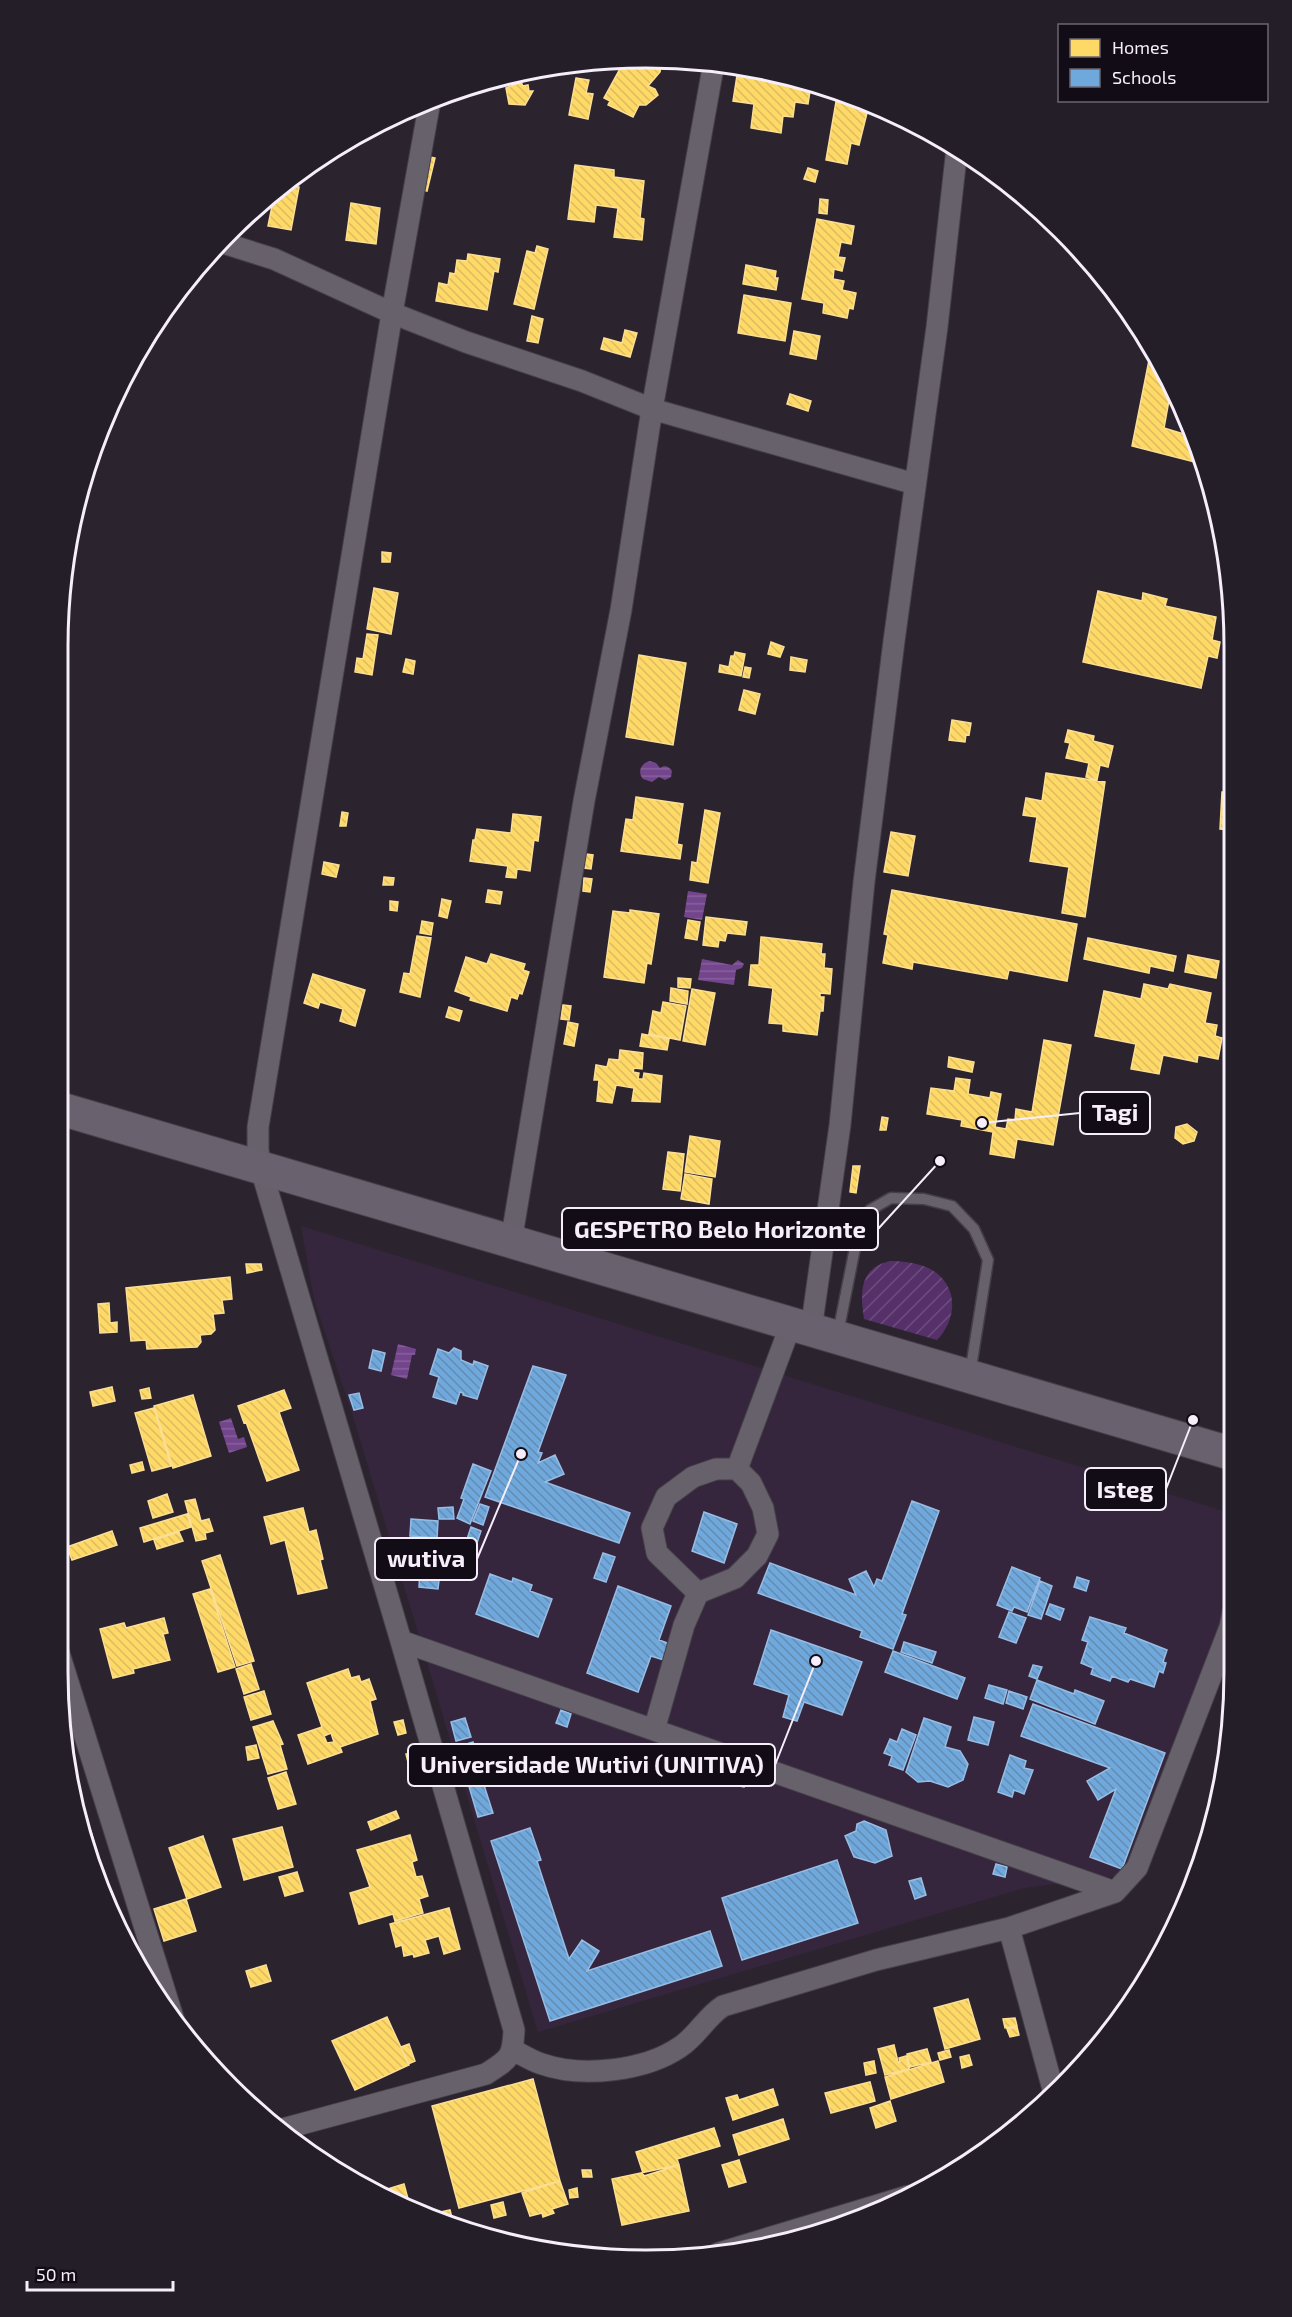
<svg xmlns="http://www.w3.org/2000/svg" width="1292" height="2317" font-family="'Exo 2',sans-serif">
<defs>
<pattern id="garden-furrows" width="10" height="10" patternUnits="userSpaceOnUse" patternTransform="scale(1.5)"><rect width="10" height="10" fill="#553069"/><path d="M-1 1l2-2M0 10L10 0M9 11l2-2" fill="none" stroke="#6e4e7f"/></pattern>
<pattern id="water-rules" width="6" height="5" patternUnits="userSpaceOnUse" patternTransform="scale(1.5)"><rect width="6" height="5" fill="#73458c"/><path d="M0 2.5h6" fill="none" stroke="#88609d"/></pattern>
<pattern id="homes-back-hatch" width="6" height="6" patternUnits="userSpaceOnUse" patternTransform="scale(1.5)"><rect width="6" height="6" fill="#ffd966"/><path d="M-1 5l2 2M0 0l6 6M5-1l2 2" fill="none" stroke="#dbbc61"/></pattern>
<pattern id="schools-back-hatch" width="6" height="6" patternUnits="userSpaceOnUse" patternTransform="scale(1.5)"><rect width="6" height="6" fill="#6fa8dc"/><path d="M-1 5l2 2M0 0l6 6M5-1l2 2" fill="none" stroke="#648bb0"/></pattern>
</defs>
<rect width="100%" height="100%" fill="#2b242f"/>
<path fill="#35263d" d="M301,1226L1233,1514V1568L1221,1619L1125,1875L1024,1888L538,2032L352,1413L314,1299Z"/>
<path fill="url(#garden-furrows)" d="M890,1261C906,1261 928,1264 940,1276C959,1295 954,1322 937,1340L864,1319C860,1293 859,1268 890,1261Z"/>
<path fill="url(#water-rules)" d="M650,761L656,763L660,768C664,765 669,766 672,771L671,777L665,780L659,777L652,782L643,779C637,772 641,763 650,761Z
M688,891L707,894L702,920L684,917Z
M702,959L732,965L738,960L744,964L742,968L736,970L734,985L698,980Z
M398,1344L416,1349L415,1355H412L407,1379L391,1375Z
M231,1418L238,1439L244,1437L247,1447L229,1453L219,1422Z"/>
<path fill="url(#homes-back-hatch)" stroke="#fcdf93" stroke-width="1.5" fill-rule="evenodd" d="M615,59L662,60L660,72L648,86L655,89L658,95L646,105H639L633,117L608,105L610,101L604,98L622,65L614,61Z
M738,69L754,71V69L773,74L772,83L810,91L808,104L795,102L793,117L783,116L781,133L751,128L754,104L733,101Z
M576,78L589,80L586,93L593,94L588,119L569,115Z
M521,82L523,86L528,85L529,91H533L525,105L509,104L506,88Z
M838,90L861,100L859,111L867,113L859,145L851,143L847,164L826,160Z
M426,156L435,158L427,191L418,189Z
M575,165L614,170V177L644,181L640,218L644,219L642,240L614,237L618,208L596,205L594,222L568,219Z
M808,168L818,171L815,182L804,179Z
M282,184L299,187L291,230L268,226L275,191Z
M820,199L828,200L827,214L819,213Z
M351,203L380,208L376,244L346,240Z
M817,219L854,226L851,244L841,242L838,257L845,258L842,271L834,269L833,279L844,281L842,290L856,293L853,309L849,308L847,318L823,313L824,303L802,299Z
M537,246L548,249L534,309L514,304L527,251L535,253Z
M468,254L500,259L498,272L494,271L487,310L436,301L439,283L448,285L450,273L455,274L457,260L467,261Z
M746,265L776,271L775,278H778L776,290L743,284Z
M744,295L791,303L785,341L738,333Z
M532,316L543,319L538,343L527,341Z
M625,330L637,333L630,357L601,349L604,338L622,343Z
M794,331L820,336L816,359L790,354Z
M1151,350L1171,389L1164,428L1194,437L1206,465L1132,446Z
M790,394L811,401L808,411L787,404Z
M382,552L391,553L390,562H382Z
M374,588L398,593L391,634L367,629Z
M1098,591L1142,601L1143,593L1167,599L1165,606L1216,617L1212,640L1220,642L1217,658L1208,656L1201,688L1083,662Z
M367,634L378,635L372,675L355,672L357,658L363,659Z
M771,642L784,647L780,657L768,654Z
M735,652L745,654L741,676L719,672L720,665L729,667L731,656H734Z
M639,655L686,663L673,745L626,737Z
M791,657L807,660L805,672L790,670Z
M406,659L415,661L413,674L403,672Z
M745,667L751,668L749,678L743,677Z
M744,690L760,694L755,714L739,710Z
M952,720L971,723L969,735L966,734L965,742L949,740Z
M1068,730L1094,736L1093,741L1113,746L1108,767L1100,765L1097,780L1086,777L1089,763L1066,758L1070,743L1065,742Z
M1046,773L1105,782L1085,917L1062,913L1069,867L1030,861L1037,817L1023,815L1026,798L1042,801Z
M1222,792L1231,793V830L1220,829Z
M636,797L683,804L677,844L682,845L680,859L621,851L626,819L633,820Z
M705,810L720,813L708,883L690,880L692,862L697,863Z
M342,812L348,813L346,826H340Z
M513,814L541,817L538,841L534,840L530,871L517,869L516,878L506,877L508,866L470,861L473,840H475L477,829L511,833Z
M891,832L915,836L908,876L884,872Z
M586,854L593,855L591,869L584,868Z
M324,862L339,865L336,877L322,874Z
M384,877L394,878L393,885H383Z
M584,878L592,879L590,892L583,891Z
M488,890L502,892L500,904L486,902Z
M892,890L1077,924L1067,981L1009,970L1007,979L913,962L912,969L883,963L888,935L884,934Z
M442,899L451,901L447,918L439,916Z
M390,901L398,902L397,911L390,910Z
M630,910L659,914L651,964L647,963L644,983L604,977L613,911L630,913Z
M706,917L747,922L745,935L727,933L725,941L719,940L718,947L703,945Z
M688,920L700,922L697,940L685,938Z
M422,921L433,923L431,935L420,933Z
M417,936L431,938L420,997L400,992L404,973L410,974Z
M761,937L822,944L821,954H825L824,968L832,969L830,994L820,993V997H824L823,1011H820L817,1035L783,1031V1024L769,1023L773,988L749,985L751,965H759Z
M1088,938L1176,956L1173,971L1150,966L1149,973L1084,959Z
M491,954L525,964L523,970L529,972L522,994L519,993L517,999L511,997L507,1011L470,1000L471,997L455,991L466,957L487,964Z
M1188,955L1219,961L1216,978L1185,972Z
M313,974L365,990L355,1026L340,1021L343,1009L320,1002L318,1008L304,1003Z
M678,978L691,979L690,988L678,987Z
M1144,984L1168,989L1170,984L1211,993L1205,1023L1217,1025L1215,1036L1222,1038L1218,1059L1198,1055L1197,1062L1163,1055L1159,1074L1131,1069L1136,1044L1095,1036L1104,991L1141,999Z
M671,988L688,991L687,1004L670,1001Z
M692,989L715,993L705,1045L683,1041Z
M663,1002L686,1006L680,1040L649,1034L653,1011L661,1013Z
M563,1005L571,1006L569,1020L561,1019Z
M449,1007L462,1011L459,1021L446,1017Z
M568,1022L578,1024L574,1046L564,1044Z
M642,1034L669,1039L667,1050L640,1046Z
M1044,1040L1071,1045L1053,1145L1017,1139L1014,1158L990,1154L993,1132L961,1126L962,1120L927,1114L931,1088L954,1091L956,1078L970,1080L968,1094L990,1098L991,1092L1001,1094L995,1127L1006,1129L1008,1119L1015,1120L1016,1109L1032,1112Z
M620,1050L643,1053L642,1069L634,1068L633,1072L639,1073L638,1079H643L644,1073L662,1076L660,1102L632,1101L634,1088L616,1085L612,1103L597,1101L599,1080H594L596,1065L607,1067L609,1059L619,1060Z
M949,1057L974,1062L972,1072L948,1067Z
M882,1117L888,1118L886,1130H880Z
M1187,1124L1197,1132L1194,1141L1183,1144L1175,1138L1176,1127Z
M690,1136L720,1141L715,1177L685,1172Z
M668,1152L684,1154L680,1191L663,1189Z
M853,1166H860L856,1193L850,1192Z
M685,1174L712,1179L709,1204L681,1199Z
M246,1264H261L262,1270L247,1273Z
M230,1277L232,1299L222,1300L224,1313L213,1314L215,1330L211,1334L200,1335L201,1342L197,1347L147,1349L146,1340L131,1341L126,1288Z
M109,1303L110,1323L117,1322V1332L100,1333L98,1304Z
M57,1342L64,1344L67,1349L66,1355L62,1359H57Z
M112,1387L115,1401L93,1406L90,1392Z
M149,1388L151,1398L142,1399L140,1390Z
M284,1390L291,1408L279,1412L299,1470L267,1481L246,1422L244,1423L238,1406Z
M193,1395L211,1456L173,1468L154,1406Z
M154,1408L171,1466L152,1471L135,1413Z
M142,1462L144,1470L132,1473L130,1465Z
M167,1494L173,1512L153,1518L148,1501Z
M195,1499L201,1521L209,1519L213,1531L205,1533L206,1539L196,1541L185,1501Z
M303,1508L309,1532L316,1530L323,1559L320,1560L327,1588L298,1594L285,1540L271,1544L264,1517Z
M187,1514L191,1527L144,1542L140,1528Z
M112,1531L117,1545L72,1560L67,1547Z
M179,1532L183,1541L157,1549L154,1540Z
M220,1555L254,1661L237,1666L202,1561Z
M210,1589L235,1667L218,1672L193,1594Z
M164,1618L168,1633L163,1634L170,1660L133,1669L134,1673L113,1678L100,1629L124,1623L126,1628Z
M251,1664L259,1689L244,1694L236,1669Z
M348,1669L351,1678L359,1676L361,1682L369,1679L376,1699L370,1701L378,1734L340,1747L342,1752L308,1764L298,1735L322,1727L307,1683ZM331,1733L334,1742L327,1743L324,1736Z
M264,1691L271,1714L251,1720L244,1697Z
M403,1720L406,1733L398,1735L394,1722Z
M273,1721L283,1744L280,1745L287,1769L268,1774L253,1727Z
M256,1745L259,1758L248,1760L246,1747Z
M415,1752L418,1764L409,1766L406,1754Z
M286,1772L296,1804L278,1809L268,1778Z
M396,1811L399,1818L371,1830L368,1822Z
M282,1827L293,1867L244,1880L233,1839Z
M91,1831L111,1907H109L88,1861L81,1834Z
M410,1835L417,1860L412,1862L416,1877L422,1876L428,1896L419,1899L423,1913L395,1921L393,1914L359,1924L350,1893L370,1887L357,1850Z
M203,1836L221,1887L187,1899L169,1848Z
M297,1872L303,1891L285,1896L279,1877Z
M186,1899L196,1931L164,1941L154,1909Z
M449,1908L460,1949L444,1954L439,1936L425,1940L429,1953L414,1957L413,1954L404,1956L402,1945L396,1947L390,1924Z
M266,1965L271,1981L251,1987L246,1971Z
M968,1999L980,2039L945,2049L934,2008Z
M387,2017L409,2065L355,2090L332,2041Z
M1015,2018L1017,2026L1005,2028L1003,2019Z
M1017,2027L1019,2035L1010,2037L1007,2029Z
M409,2044L415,2061L408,2064L401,2047Z
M894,2045L898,2062H900L899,2058L906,2056L909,2069L885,2075L878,2049Z
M927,2049L931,2062L910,2067L907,2054Z
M949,2050L951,2057L940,2060L938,2053Z
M969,2055L972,2065L962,2068L960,2057Z
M874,2061L876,2073L866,2075L864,2063Z
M938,2061L944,2082L891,2099L885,2077Z
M533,2079L560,2181L459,2208L432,2106Z
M870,2082L875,2101L831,2113L825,2093Z
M773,2089L778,2105L733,2120L726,2098L737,2095L739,2100Z
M890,2101L896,2121L876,2128L870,2108Z
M783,2119L789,2139L739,2155L733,2135Z
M714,2128L720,2146L677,2159L679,2165L644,2176L636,2152Z
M739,2160L746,2182L729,2187L722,2165Z
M679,2165L689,2211L622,2225L612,2179Z
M582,2170H591L592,2177H583Z
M560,2181L568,2204L552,2209L554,2213L543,2217L542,2213L530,2216L522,2193Z
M404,2184L411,2210L378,2192Z
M577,2188L578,2197L570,2198L569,2190Z
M503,2202L506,2215L494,2218L491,2205Z
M450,2210L454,2226L423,2216Z"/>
<path fill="url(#schools-back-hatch)" stroke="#98bde5" stroke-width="1.5" d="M454,1348L461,1351V1360L473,1365L474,1361L488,1366L477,1399L463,1395V1393L460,1392L456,1404L433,1397L439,1377L430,1374L438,1349L449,1353Z
M373,1350L385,1353L381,1371L369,1368Z
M533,1366L566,1375L538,1452L542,1453L538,1463L555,1455L564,1474L545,1482L630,1513L619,1543L485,1497Z
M359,1393L363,1408L354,1410L349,1395Z
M473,1464L491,1471L470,1524L457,1518L464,1499L461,1498Z
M912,1501L939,1511L902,1614L906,1615L893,1649L860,1637L862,1631L758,1593L770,1563L856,1595L849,1579L866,1571L874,1587L877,1579L882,1581Z
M480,1504L489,1507L483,1525L473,1521Z
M453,1507L454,1519H439L438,1508Z
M704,1512L737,1524L724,1563L692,1551Z
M411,1519L438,1521L437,1538L410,1536Z
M471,1527L481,1531L476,1546L466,1542Z
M603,1553L615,1557L606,1582L594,1578Z
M1012,1567L1040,1578L1027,1612L1014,1607L1012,1611L997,1605Z
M420,1570L440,1572L438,1589L419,1587Z
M490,1574L512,1582L513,1578L532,1585L530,1591L552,1599L538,1637L476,1614Z
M1077,1577L1089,1581L1086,1591L1074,1587Z
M1040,1581L1052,1586L1041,1619L1028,1615Z
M618,1586L671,1606L659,1640L673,1645L667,1661L651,1656L638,1692L587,1673Z
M1050,1604L1064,1609L1060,1620L1046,1614Z
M1009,1612L1026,1618L1016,1643L999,1637Z
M1090,1617L1126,1628L1124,1633L1167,1650L1163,1662L1166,1663L1163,1673L1159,1671L1154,1687L1130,1679L1128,1682L1112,1676L1110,1681L1091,1674L1093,1668L1081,1663L1088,1642L1082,1640Z
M771,1630L862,1662L842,1715L804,1702L797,1721L783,1717L789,1695L754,1684Z
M904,1642L936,1652L932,1663L901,1652Z
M893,1651L965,1678L957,1699L885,1672Z
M1033,1665L1042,1667L1037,1679L1029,1676Z
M1037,1680L1074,1694L1075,1690L1104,1701L1095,1724L1030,1699Z
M989,1685L1007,1690L1003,1704L985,1698Z
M1009,1691L1027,1697L1023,1709L1006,1703Z
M1033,1704L1165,1753L1122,1869L1090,1857L1116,1789L1098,1800L1087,1781L1110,1768L1021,1736Z
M561,1710L571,1714L567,1727L556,1723Z
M974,1717L994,1722L988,1745L968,1740Z
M465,1718L471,1737L456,1741L451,1722Z
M924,1718L951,1727L945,1747L960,1751L968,1764L963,1780L948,1787L930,1781L918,1782L906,1772Z
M902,1729L916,1735L903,1770L889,1765L892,1756L884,1753L890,1739L897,1742Z
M473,1742L482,1774L467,1779L457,1747Z
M1010,1755L1026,1761L1024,1768L1033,1770L1024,1794L1014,1790L1012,1797L998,1792Z
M735,1772L747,1775L744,1787L732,1784Z
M482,1779L493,1813L478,1817L468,1783Z
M864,1821L886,1830L892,1856L875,1863L854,1857L845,1836L856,1831L857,1824Z
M530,1828L541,1860L537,1861L569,1959L582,1940L599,1951L587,1971L710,1931L722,1966L550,2021L491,1841Z
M837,1860L858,1923L742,1960L722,1898Z
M996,1864L1007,1867L1005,1877L993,1874Z
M921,1878L926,1895L915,1899L909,1881Z"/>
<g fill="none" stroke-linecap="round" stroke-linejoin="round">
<g stroke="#453f48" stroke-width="13">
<path id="lane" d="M838,1333L858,1233L870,1210L891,1198L924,1199L952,1206L974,1229L988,1260L970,1374"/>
</g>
<g stroke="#453f48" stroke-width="23">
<path id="street" d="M430,101L392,313L258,1127V1150L261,1169L401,1641L1115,1892
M220,242L274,259L392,313L466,342L582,381L652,409L915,484
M511,1242L584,801L621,610L652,409L714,62
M811,1330L840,1125L864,882L894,641L937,327L957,148
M698,1593L657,1553L652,1528L666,1497L693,1477L716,1469H737
M57,1647L175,2024
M654,1730L684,1625L698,1593L735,1578L757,1556L768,1534L763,1508L751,1483L737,1469L791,1324
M513,2050C523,2055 532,2061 542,2064C582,2078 645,2071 680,2047C697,2036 706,2017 723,2006L876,1960L1009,1928
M1054,2093L1009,1928L1115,1892L1137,1868L1230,1627L1233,1612
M279,2130L486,2074C509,2059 513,2058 514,2030L401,1641
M719,2253L908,2196"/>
</g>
<g stroke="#453f48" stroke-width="35">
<path id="primary" d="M58,1108L1233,1454"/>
</g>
<use href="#lane" stroke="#66616a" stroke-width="10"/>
<use href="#street" stroke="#66616a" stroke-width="21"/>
<use href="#primary" stroke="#69616e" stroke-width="33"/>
</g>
<path d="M0 0H1292V2317H0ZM646 68H646A578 578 0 0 1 1224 646V1672A578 578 0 0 1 646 2250H646A578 578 0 0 1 68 1672V646A578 578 0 0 1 646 68Z" fill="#231e27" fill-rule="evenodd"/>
<path fill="none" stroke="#f6eefb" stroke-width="3" d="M646 68H646A578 578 0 0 1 1224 646V1672A578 578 0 0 1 646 2250H646A578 578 0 0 1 68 1672V646A578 578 0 0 1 646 68Z"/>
<path fill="none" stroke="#f6eefb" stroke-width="2" d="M982 1123L1080 1113M940 1161L878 1229M1193 1420L1166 1489M521 1454L477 1559M816 1661L775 1765"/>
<g fill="#f6eefb" stroke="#110c15" stroke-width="2">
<circle cx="982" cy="1123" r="6"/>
<circle cx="940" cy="1161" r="6"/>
<circle cx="1193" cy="1420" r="6"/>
<circle cx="521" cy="1454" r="6"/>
<circle cx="816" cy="1661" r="6"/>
</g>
<g fill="#110c15" stroke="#f6eefb" stroke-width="2">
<rect x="1080" y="1092" width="70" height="42" rx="6"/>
<rect x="562" y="1208" width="316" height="42" rx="6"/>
<rect x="1085" y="1468" width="81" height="42" rx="6"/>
<rect x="375" y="1538" width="102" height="42" rx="6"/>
<rect x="408" y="1744" width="367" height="42" rx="6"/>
</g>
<g font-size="24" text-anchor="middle" font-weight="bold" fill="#f6eefb">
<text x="1115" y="1121">Tagi</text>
<text x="720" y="1238">GESPETRO Belo Horizonte</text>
<text x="1125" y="1498">Isteg</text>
<text x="426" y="1567">wutiva</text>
<text x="592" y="1773">Universidade Wutivi (UNITIVA)</text>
</g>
<rect x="1058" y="24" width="210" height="78" fill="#110c15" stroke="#6d6671" stroke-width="1.5"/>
<rect x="1070" y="39" width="30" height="18" fill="#ffd966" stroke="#6d6671" stroke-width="1.5"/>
<text x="1112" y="54" font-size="18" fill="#f6eefb">Homes</text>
<rect x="1070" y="69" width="30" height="18" fill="#6fa8dc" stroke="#6d6671" stroke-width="1.5"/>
<text x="1112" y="84" font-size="18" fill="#f6eefb">Schools</text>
<path d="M27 2281v9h146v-9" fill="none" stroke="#f6eefb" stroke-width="3"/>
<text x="36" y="2281" font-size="18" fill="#f6eefb" stroke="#110c15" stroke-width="4.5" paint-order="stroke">50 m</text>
</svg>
